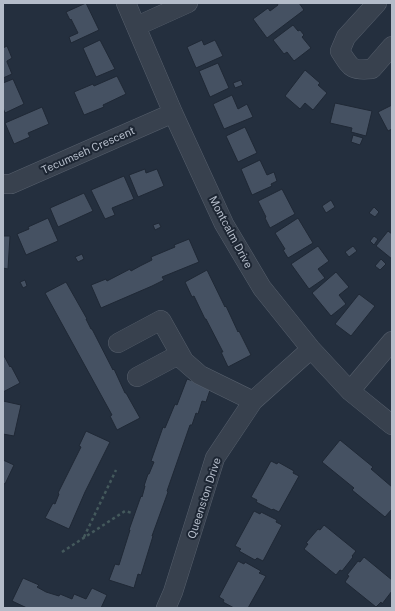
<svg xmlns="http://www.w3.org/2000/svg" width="395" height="611" font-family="'Public Sans',sans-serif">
<rect width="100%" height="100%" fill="#242f3e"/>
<path fill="#455162" stroke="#1f2835" d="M86,3L99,30L71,43L69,37L78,33L71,19L70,20L66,12Z
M277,3H299L304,10L267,38L253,19L268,8L270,11L278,5Z
M293,25L298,31L300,30L304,35L302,37L311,48L294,61L287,52L284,54L273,40Z
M100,40L115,69L96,77L83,48Z
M202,40L204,45L215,40L223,56L196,68L187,47Z
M7,46L12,58L7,61V62L12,74L3,78V48Z
M218,63L229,88L210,97L199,71Z
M305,70L320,83L318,85L327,93L313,110L305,103L300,109L285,96Z
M117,76L126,94L103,105L104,107L84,115L74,92L93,84L94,86Z
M13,79L24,104L5,113L3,108V83Z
M241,80L243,85L235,88L233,83Z
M232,95L238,109L247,104L253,117L224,129L213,104Z
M335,103L372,111L366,136L351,132L352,128L330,123Z
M392,105V129L388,131L378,112Z
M42,107L49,124L28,133L30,137L14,144L5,123Z
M245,127L257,153L238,162L226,136Z
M353,135L363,138L360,145L351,142Z
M260,160L267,175L274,172L277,181L271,184L272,186L252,195L241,169Z
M145,169L146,173L157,169L164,186L138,197L129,175Z
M124,176L134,199L112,208L115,215L105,219L91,190Z
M282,189L295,214L270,228L265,218L266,217L258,201Z
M84,193L93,211L58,227L50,208Z
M331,200L335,207L326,213L322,206Z
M374,207L379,212L375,217L369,213Z
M48,218L58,241L26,255L17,234L29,229L28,227Z
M298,218L313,243L288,258L283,250L285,249L275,233Z
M159,223L161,227L155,230L153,225Z
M388,231L392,234V259L376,246Z
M3,236H10L8,269L3,268Z
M374,236L378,239L374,245L370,241Z
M189,239L199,262L162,277L164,280L152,286L101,308L91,285L106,279L107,281L130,269L131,271L140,266L152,260L151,257L175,247L174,245Z
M318,246L329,261L318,269L325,278L309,289L291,264Z
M353,246L357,251L349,257L345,252Z
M82,254L84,259L78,262L75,257Z
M381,259L386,264L380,270L375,266Z
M207,270L225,307L226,306L238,332L239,331L251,355L228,367L221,352H223L206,319H205L194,296L192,297L185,282Z
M336,272L349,287L339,295L346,304L331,316L312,293Z
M25,280L27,286L23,288L20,282Z
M66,282L87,319H86L91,329H92L113,370L114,369L125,393H126L140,418L117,430L110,416L112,415L45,293Z
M359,294L375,306L351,336L335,324Z
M3,354L10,367L11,366L20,383L3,392Z
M187,379L211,387L206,402L202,401L198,414L196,413L192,425H190L167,491L168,492L152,536H153L141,575L138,574L134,588L109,580L115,564L119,565L130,530H129L141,496L142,497L145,486H144L148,474H149L154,462L151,461L163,427L165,428L175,404L177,405Z
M3,401L21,405L14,436L3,434Z
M86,431L110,442L85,492L69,529L45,518L53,503L55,504L59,494L58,493L81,447L79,446Z
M340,440L373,467L371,469L392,487V509L385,517L352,490L354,488L322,462Z
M3,460L14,465L5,484L3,483Z
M271,461L277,464L278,462L294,471L293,473L299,476L279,512L273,509L272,510L256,502L257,500L251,497Z
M254,511L260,514L261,512L277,520L276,522L282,525L263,561L257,558L255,560L239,551L241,549L235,546Z
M324,525L356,551L352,556L353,557L342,571L340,570L336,575L304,549L308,544L306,543L318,529L320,530Z
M364,557L392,580V591L382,604L381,602L376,607L345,582L349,576L347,575L358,561L360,562Z
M238,561L244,564L245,562L261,571L259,573L266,576L248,608H234L223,602L224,600L219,597Z
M23,578L39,585L37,587L46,592L59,596L60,594L72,599L74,594L86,599L92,588L107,595L101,608H27L12,601Z"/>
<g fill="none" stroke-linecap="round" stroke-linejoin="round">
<g stroke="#565f6c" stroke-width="20">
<path id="minor" d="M126,3L173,113L224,224L262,288L311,349L350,391L392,425
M377,3L346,37L340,51C351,68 351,71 372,69L392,46
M137,26L188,3
M3,184H11L173,113
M118,343L161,320L184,361L200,375L253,401
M137,377L180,354
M350,391L392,341
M166,608L173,592L215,458L253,401L311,349"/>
</g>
<path stroke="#44595c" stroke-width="2.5" stroke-dasharray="3 3" stroke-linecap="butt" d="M84,537L116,470
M62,552L125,511L132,513"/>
<use href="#minor" stroke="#38414e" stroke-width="19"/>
</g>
<g text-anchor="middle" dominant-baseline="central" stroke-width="4" stroke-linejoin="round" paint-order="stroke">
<g font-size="11" fill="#b4bcc9" stroke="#1d2633">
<text transform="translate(88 150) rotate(-24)">Tecumseh Crescent</text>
<text transform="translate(231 232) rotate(62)">Montcalm Drive</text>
<text transform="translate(204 498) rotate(-72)">Queenston Drive</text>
</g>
</g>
<rect width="395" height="611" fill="none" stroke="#b4bcc9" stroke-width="8"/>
</svg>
